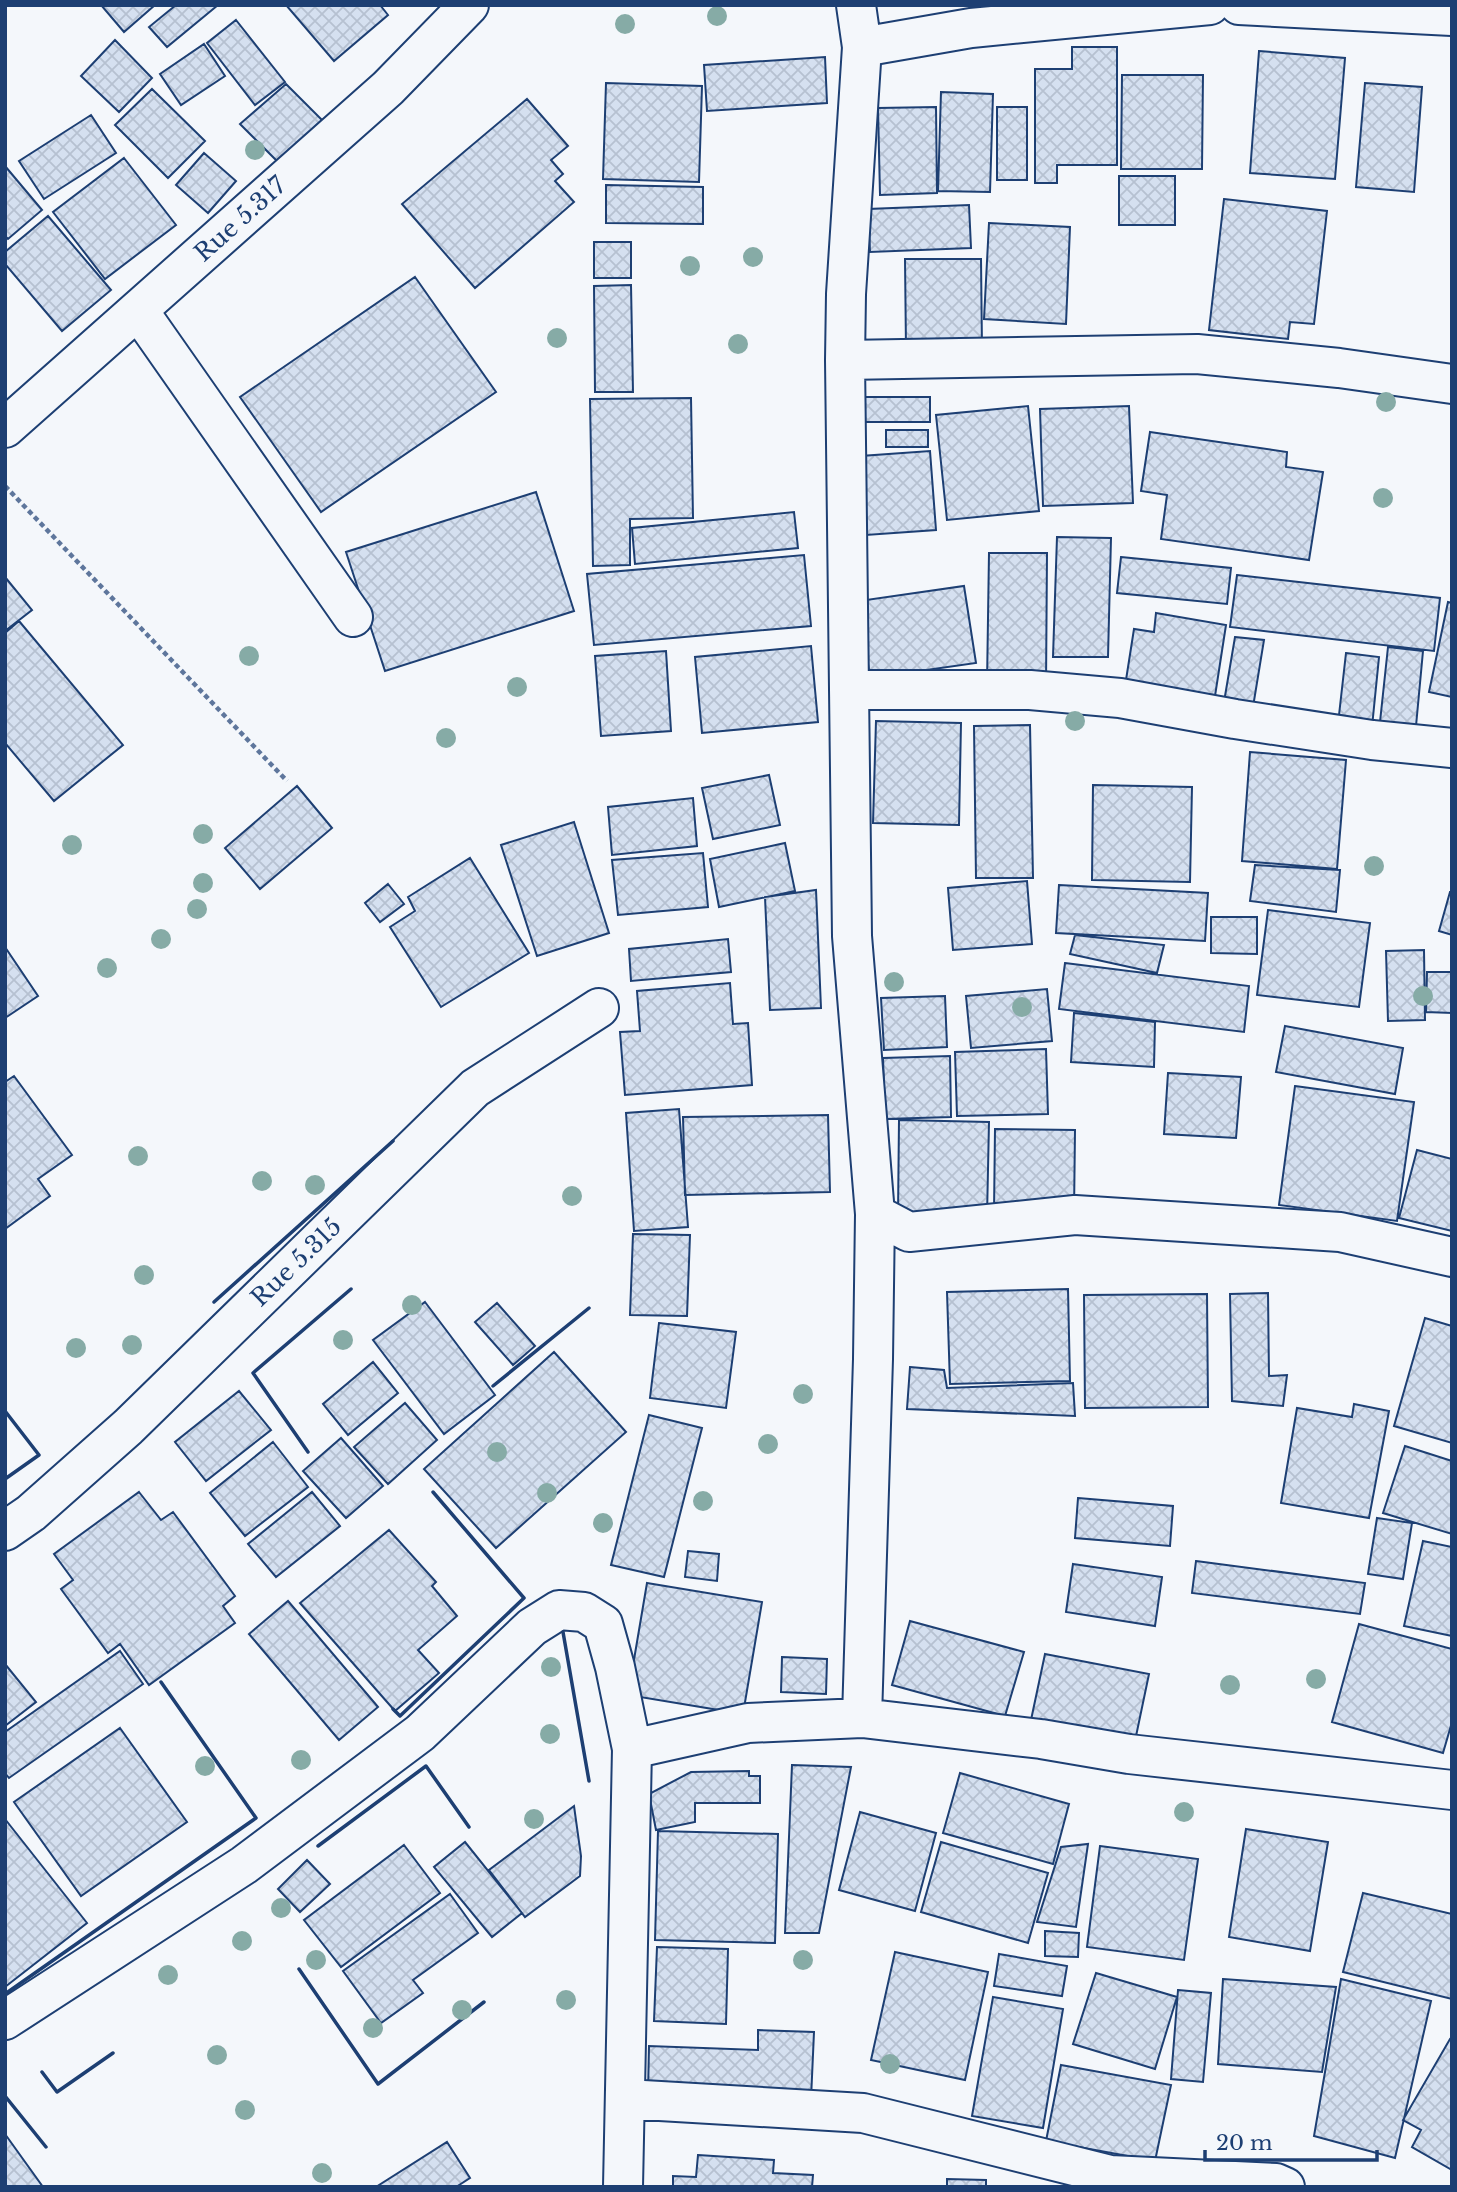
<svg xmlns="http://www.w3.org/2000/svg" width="1457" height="2192" font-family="'Libre Baskerville',serif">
<defs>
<pattern id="building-cross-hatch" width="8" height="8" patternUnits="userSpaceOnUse" patternTransform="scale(1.75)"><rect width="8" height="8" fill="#d5e0f0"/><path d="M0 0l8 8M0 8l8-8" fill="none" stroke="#b6c1d1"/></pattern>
</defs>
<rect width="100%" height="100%" fill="#f4f7fb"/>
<path fill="url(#building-cross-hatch)" stroke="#1d3f73" stroke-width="2" d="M101,5H155L124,32Z
M176,5H218L167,47L149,27Z
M286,5H380L388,15L334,61Z
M236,20L285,82L255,105L207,43Z
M115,40L152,78L119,112L81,76Z
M204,44L225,76L181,105L160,74Z
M1072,47H1117V165H1057V183H1035V69H1072Z
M1259,51L1345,58L1335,179L1250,173Z
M825,57L827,103L707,111L704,65Z
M1122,75H1203L1202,169H1121Z
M606,83L702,86L699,182L603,179Z
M1365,83L1422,87L1414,192L1356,187Z
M286,84L322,120L278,162L240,124Z
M152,89L205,141L168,178L115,125Z
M941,92L993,94L990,192L938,191Z
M527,99L568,146L551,160L563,174L555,181L574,202L475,288L402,204Z
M936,107L937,193L880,195L878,108Z
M997,107H1027V180H997Z
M91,115L116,153L44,199L19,161Z
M204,153L236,181L208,213L176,185Z
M124,158L176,225L105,279L53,212Z
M5,166L42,210L8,239L5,236Z
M1119,176H1175V225H1119Z
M606,185L703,187V224L606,223Z
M1224,199L1327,211L1314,324L1290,322L1288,339L1209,330Z
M969,205L971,248L870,252L868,209Z
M48,216L111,290L62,331L5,264V252Z
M989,223L1070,227L1066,324L984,319Z
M594,242H631V278H594Z
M905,259H981L982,349H906Z
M415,277L496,392L321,512L240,397Z
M631,285L633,392H595L594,286Z
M851,397H930V422H851Z
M691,398L693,518L630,519V565L593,566L590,399Z
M1028,406L1039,511L947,520L936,415Z
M1129,406L1133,503L1043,506L1040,409Z
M886,430H928V447H886Z
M1150,432L1287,452L1286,467L1323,472L1309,560L1161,539L1167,495L1141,491Z
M930,451L936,530L866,535L861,456Z
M536,492L574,611L385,671L346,552Z
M794,512L798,548L635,564L632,528Z
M1057,537L1111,538L1108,657H1053Z
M989,553H1047L1046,685L987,684Z
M804,555L811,626L594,645L587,574Z
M1121,557L1231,568L1227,604L1117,593Z
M1237,575L1440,598L1434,651L1230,627Z
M5,577L32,610L5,631Z
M964,586L976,663L870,678L859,601Z
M1448,602L1452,603V697L1429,692Z
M1156,613L1226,625L1215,696L1126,680L1134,629L1154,632Z
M19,621L123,745L54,801L5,743V633Z
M1235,637L1264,640L1253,707L1224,702Z
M811,646L818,722L702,733L695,657Z
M1388,647L1423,651L1416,726L1380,722Z
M666,651L671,731L601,736L595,656Z
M1346,653L1379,657L1372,727L1338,724Z
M876,721L961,723L959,825L873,823Z
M1030,725L1033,878H976L974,726Z
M1250,752L1346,760L1337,869L1242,861Z
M769,775L780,825L713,839L702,788Z
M1093,785L1192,787L1190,882L1092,880Z
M297,786L332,828L260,889L225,848Z
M693,798L697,846L612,855L608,807Z
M574,822L609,933L537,956L501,845Z
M785,843L795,891L719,907L710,859Z
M703,853L708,907L618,915L612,860Z
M470,858L529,953L441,1007L390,927L415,911L408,897Z
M1255,865L1340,870L1336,912L1250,901Z
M1027,881L1032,944L953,950L948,888Z
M388,884L404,904L380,922L365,903Z
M1059,885L1208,893L1205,941L1056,933Z
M816,890L821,1008L770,1010L765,897Z
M1450,892H1452V935L1439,931Z
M1268,910L1370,923L1359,1007L1257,995Z
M1211,917H1257V954L1211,953Z
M1075,935L1164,945L1157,973L1070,954Z
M728,939L731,972L631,981L629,949Z
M5,947L38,996L5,1018Z
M1424,950L1425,1020L1388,1021L1386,951Z
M1065,963L1249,986L1244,1032L1059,1009Z
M1427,972H1452V1013L1426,1012Z
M730,983L733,1024L748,1023L752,1085L625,1095L620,1032L640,1031L637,991Z
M1047,989L1052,1041L971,1048L966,996Z
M945,996L947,1047L884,1050L881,998Z
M1074,1013L1155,1022L1154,1067L1071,1062Z
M1285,1026L1403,1048L1395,1094L1276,1072Z
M1046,1049L1048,1114L957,1116L955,1052Z
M950,1056L951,1117L885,1119L883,1058Z
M1168,1073L1241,1077L1236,1138L1164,1134Z
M14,1076L72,1155L38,1179L50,1196L5,1229V1082Z
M1295,1086L1414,1102L1397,1221L1279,1205Z
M679,1109L688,1227L634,1231L626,1113Z
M828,1115L830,1192L685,1195L683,1117Z
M899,1120L989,1122L987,1217L898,1216Z
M995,1129L1075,1130L1074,1213L994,1212Z
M1417,1150L1452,1159V1231L1399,1218Z
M633,1234L690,1235L687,1316L630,1315Z
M1068,1289L1070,1381L950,1384L947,1292Z
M1268,1293L1269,1376L1287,1375L1283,1406L1232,1401L1230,1294Z
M1207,1294L1208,1407L1085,1408L1084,1295Z
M425,1302L495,1395L444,1434L373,1340Z
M497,1303L535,1346L513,1365L475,1322Z
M1425,1318L1452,1326V1443L1394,1426Z
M659,1323L736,1332L726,1408L650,1398Z
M554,1352L626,1432L496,1548L424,1469Z
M373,1362L398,1393L348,1435L323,1404Z
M910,1367L944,1370L947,1388L1073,1383L1075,1416L907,1409Z
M239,1391L271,1430L206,1481L175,1442Z
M405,1403L437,1440L388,1484L354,1447Z
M1354,1404L1389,1411L1369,1518L1281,1503L1297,1408L1352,1417Z
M649,1415L702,1428L664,1577L611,1565Z
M341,1438L383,1486L346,1518L303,1471Z
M273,1442L308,1487L245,1536L210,1493Z
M1405,1446L1452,1461V1534L1383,1513Z
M139,1492L161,1520L173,1512L235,1596L223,1606L235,1623L149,1685L120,1644L108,1653L61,1589L73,1580L54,1554Z
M312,1492L340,1526L276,1577L248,1544Z
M1078,1498L1173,1506L1170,1546L1075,1538Z
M1377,1518L1412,1523L1403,1579L1368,1574Z
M389,1530L436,1582L432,1586L457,1616L418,1650L439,1673L395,1711L300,1603Z
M1423,1541L1452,1547V1636L1404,1626Z
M688,1551L719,1554L717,1581L685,1577Z
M1196,1561L1365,1583L1360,1614L1192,1593Z
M1073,1564L1162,1577L1155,1626L1066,1612Z
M647,1583L762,1602L743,1714L628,1695Z
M288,1601L378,1707L339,1740L249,1634Z
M910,1621L1024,1652L1005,1716L892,1685Z
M1359,1624L1452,1649V1722L1443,1753L1332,1722Z
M120,1651L143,1684L9,1778L5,1773V1732Z
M1045,1654L1149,1674L1135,1741L1031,1720Z
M782,1657L827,1659L826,1694L781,1692Z
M5,1664L36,1702L5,1726Z
M120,1728L187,1822L81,1896L14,1802Z
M792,1765L851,1767L819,1933H785Z
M749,1771V1776H760V1803H695V1822L656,1830L649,1794L691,1772Z
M960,1773L1069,1804L1053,1864L943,1833Z
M574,1806L581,1856L580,1876L525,1917L489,1870Z
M860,1812L936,1833L915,1911L839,1890Z
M5,1819L87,1923L5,1987Z
M1246,1829L1328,1842L1310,1951L1229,1937Z
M658,1831L778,1834L775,1943L655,1940Z
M465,1842L522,1913L492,1937L434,1867Z
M941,1842L1048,1873L1028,1943L921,1912Z
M1088,1844L1076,1927L1037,1922L1061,1847Z
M404,1845L440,1893L341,1967L304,1920Z
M1100,1846L1198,1859L1184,1960L1087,1947Z
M307,1860L330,1884L300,1912L278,1889Z
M1363,1893L1452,1914V1999L1343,1972Z
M450,1894L478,1933L413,1980L423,1993L381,2023L343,1971Z
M1045,1931L1079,1933L1078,1957L1045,1956Z
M657,1947L728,1949L726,2024L654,2021Z
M895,1952L988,1972L965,2080L871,2060Z
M999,1954L1067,1966L1062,1996L994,1986Z
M1096,1973L1177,1997L1155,2069L1073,2044Z
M1223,1979L1336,1987L1322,2072L1218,2064Z
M1341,1979L1431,2001L1395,2158L1314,2136Z
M1178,1990L1211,1993L1203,2082L1171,2079Z
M993,1997L1063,2009L1043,2128L972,2116Z
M758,2030L814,2032L811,2099L648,2093L649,2046L758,2050Z
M1450,2039L1452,2040V2170L1412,2147L1421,2130L1403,2120Z
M1061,2065L1171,2085L1155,2161L1046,2141Z
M5,2134L43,2187H5Z
M447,2142L470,2178L456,2187H376Z
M698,2155L774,2160L773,2173L813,2175L812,2187H673V2176L696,2177Z
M947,2179L986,2180V2187H947Z"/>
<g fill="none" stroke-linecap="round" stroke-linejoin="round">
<g stroke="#1d3f73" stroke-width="42">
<path id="street" d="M856,5L862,47L846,294L845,360L852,936L875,1214L873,1359L862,1718
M1239,5L1452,16
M862,47L971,28L1210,5
M138,310L353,617
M845,360L1197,354L1339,368L1452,384
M5,428L388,88L469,5
M849,690H1030L1120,698L1235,719L1372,740L1452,748
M875,1214L909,1232L1075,1215L1340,1232L1452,1257
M5,1531L31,1513L128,1427L475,1088L599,1008
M632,1749L748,1723L862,1718L1041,1739L1129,1754L1452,1790
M5,2020L244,1865L420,1733L532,1627L559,1610L584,1612L603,1624L615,1667L632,1749L623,2187
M626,2099L863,2113L1110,2175L1276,2183L1285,2187"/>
</g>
<path stroke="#5e769c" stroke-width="4.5" stroke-dasharray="5 3.5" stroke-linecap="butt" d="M5,486L287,781"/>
<use href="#street" stroke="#f4f7fb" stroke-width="38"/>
<path stroke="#1d3f73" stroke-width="3.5" d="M214,1302L393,1141
M493,1386L589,1308
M5,1411L39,1455L5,1479
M308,1452L253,1373L351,1289
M563,1632L589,1781
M393,1709L400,1716L524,1598L433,1492
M318,1846L426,1766L469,1827
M299,1969L378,2084L484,2002
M5,1994L256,1818L161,1682
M42,2072L57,2092L113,2053
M5,2096L46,2147"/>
</g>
<g fill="#86aba6">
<circle cx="717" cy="16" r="10"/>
<circle cx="625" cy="24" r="10"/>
<circle cx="255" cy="150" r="10"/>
<circle cx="753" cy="257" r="10"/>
<circle cx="690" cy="266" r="10"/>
<circle cx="557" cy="338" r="10"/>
<circle cx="738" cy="344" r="10"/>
<circle cx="1386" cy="402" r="10"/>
<circle cx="1383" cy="498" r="10"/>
<circle cx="249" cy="656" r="10"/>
<circle cx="517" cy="687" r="10"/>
<circle cx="1075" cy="721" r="10"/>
<circle cx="446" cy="738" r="10"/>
<circle cx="203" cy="834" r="10"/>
<circle cx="72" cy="845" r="10"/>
<circle cx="1374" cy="866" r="10"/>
<circle cx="203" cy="883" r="10"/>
<circle cx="197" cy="909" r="10"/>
<circle cx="161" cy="939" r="10"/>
<circle cx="107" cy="968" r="10"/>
<circle cx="894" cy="982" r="10"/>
<circle cx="1423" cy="996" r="10"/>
<circle cx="1022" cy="1007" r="10"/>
<circle cx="138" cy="1156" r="10"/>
<circle cx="262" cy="1181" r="10"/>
<circle cx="315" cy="1185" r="10"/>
<circle cx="572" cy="1196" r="10"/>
<circle cx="144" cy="1275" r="10"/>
<circle cx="412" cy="1305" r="10"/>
<circle cx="343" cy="1340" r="10"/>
<circle cx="132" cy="1345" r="10"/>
<circle cx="76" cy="1348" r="10"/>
<circle cx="803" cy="1394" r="10"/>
<circle cx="768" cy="1444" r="10"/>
<circle cx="497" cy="1452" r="10"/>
<circle cx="547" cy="1493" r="10"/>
<circle cx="703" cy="1501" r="10"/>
<circle cx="603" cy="1523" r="10"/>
<circle cx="551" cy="1667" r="10"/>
<circle cx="1316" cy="1679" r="10"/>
<circle cx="1230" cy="1685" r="10"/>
<circle cx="550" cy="1734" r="10"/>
<circle cx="301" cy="1760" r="10"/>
<circle cx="205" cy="1766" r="10"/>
<circle cx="1184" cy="1812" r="10"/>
<circle cx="534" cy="1819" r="10"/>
<circle cx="281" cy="1908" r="10"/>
<circle cx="242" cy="1941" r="10"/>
<circle cx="316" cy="1960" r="10"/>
<circle cx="803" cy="1960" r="10"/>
<circle cx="168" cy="1975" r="10"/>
<circle cx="566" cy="2000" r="10"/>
<circle cx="462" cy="2010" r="10"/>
<circle cx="373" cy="2028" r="10"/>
<circle cx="217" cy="2055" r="10"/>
<circle cx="890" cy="2064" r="10"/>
<circle cx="245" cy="2110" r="10"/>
<circle cx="322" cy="2173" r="10"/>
</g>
<g text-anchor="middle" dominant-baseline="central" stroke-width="5" stroke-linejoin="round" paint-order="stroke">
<g font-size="24" fill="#1d3f73" stroke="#f4f7fb">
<text transform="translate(240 219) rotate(-42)">Rue 5.317</text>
<text transform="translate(296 1262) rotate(-44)">Rue 5.315</text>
</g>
</g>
<rect width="1457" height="2192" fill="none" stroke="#1d3f73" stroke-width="14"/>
<path d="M1205 2150v10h172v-10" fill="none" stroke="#1d3f73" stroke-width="3.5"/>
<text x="1216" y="2150" font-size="21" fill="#1d3f73" stroke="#f4f7fb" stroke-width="5" paint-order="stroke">20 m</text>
</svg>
